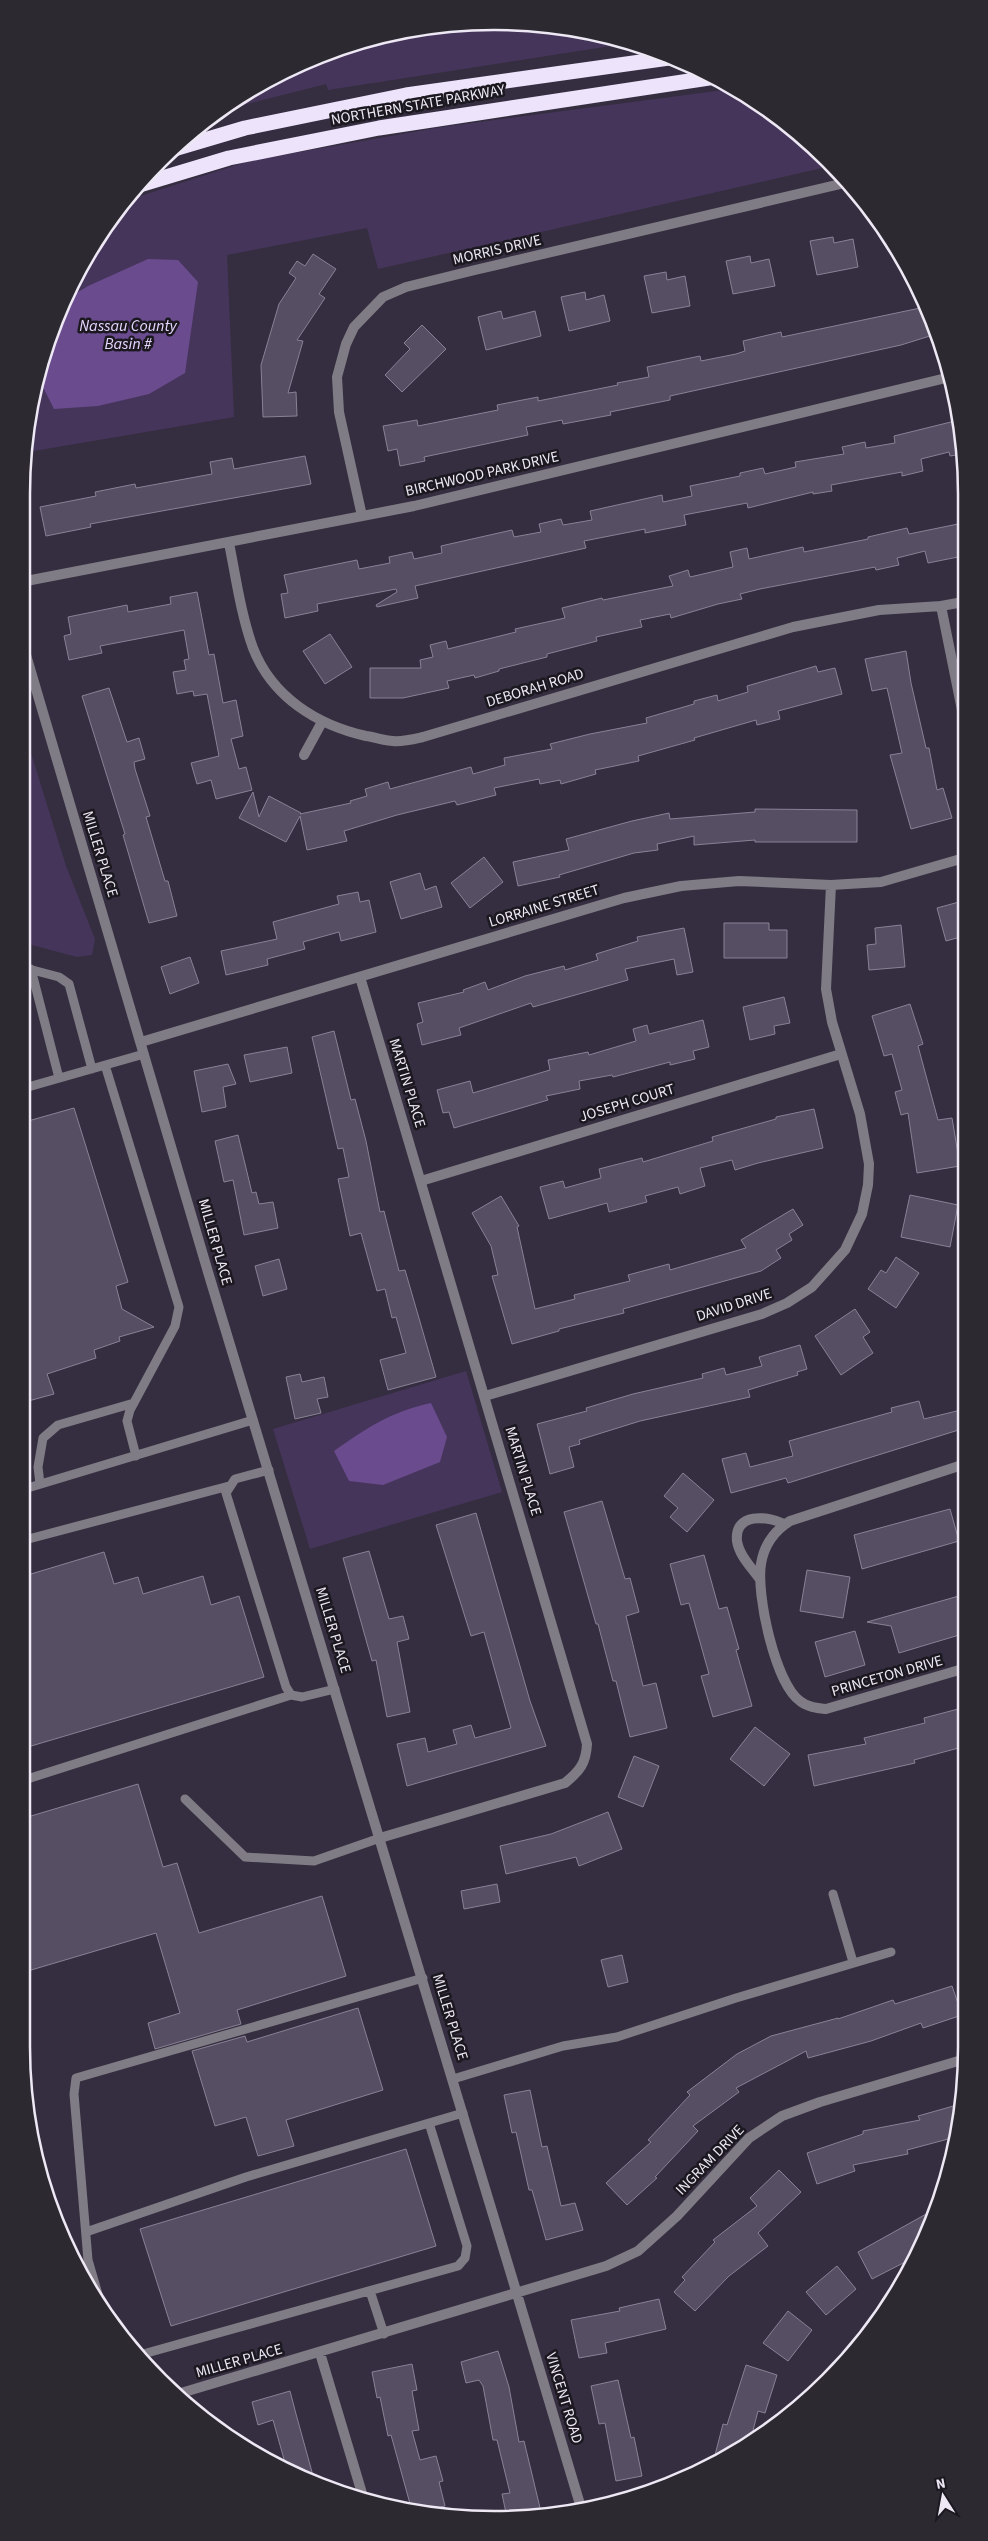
<svg xmlns="http://www.w3.org/2000/svg" width="988" height="2541" font-family="'Source Sans 3',sans-serif">
<rect width="100%" height="100%" fill="#352e40"/>
<path fill="#46355b" d="M463,22L555,25L630,43L328,90L326,84L219,111L285,70L371,37Z
M732,89L757,101L831,166L378,269L367,228L227,255L234,417L28,452L46,342L84,258L125,201L249,161L442,127Z
M21,721L66,866L95,939L92,955L77,957L21,942Z
M466,1371L502,1492L310,1549L273,1429Z"/>
<path fill="#6a4b8e" d="M148,259L178,260L198,282L185,373L149,394L98,406L54,409L40,381L46,342L65,300L88,286Z
M431,1403L447,1437L440,1462L383,1485L349,1481L334,1451C367,1428 390,1412 431,1403Z"/>
<path fill="#564e62" stroke="#8a8197" d="M833,237L834,243L853,239L858,267L817,275L810,241Z
M313,254L336,269L319,294L325,298L297,340L303,341L288,393L296,392L297,416L263,417L261,365L279,304L296,278L289,273L297,261L305,266Z
M750,256L751,263L769,259L775,286L733,294L726,261Z
M666,272L667,280L685,276L690,306L652,313L644,276Z
M585,292L586,300L604,295L610,321L569,331L561,297Z
M925,307L933,335L901,345L670,396V400L610,412L611,415L563,424L562,420L526,427L528,435L424,457L425,461L400,466L397,449L388,451L383,426L417,420L418,426L498,410L497,405L538,397V401L618,385L617,383L649,377L647,367L700,356L701,361L736,354L745,351L743,341L781,332L782,337Z
M501,311L503,319L535,311L541,336L486,350L478,317Z
M422,325L446,349L402,392L385,375L410,349L404,343Z
M959,420L963,432V454L950,456L949,452L921,459L923,471L902,476V472L831,485L832,491L813,494V492L748,508L747,503L684,515L686,525L645,533V529L584,541L586,548L415,586L418,598L377,607L376,605L397,592L396,589L317,604L318,611L285,618L281,594L288,593L284,575L357,560L359,569L390,563L389,557L412,552L414,559L442,553L441,546L512,530L514,537L541,532L539,524L561,519L563,525L592,520L590,511L662,495L663,502L692,496L690,486L740,476V473L763,468L765,474L796,467L795,462L844,454L842,447L865,442L866,448L895,443L894,436Z
M305,456L311,484L90,524L91,527L46,536L40,507L96,496L95,492L135,484L136,488L212,474L210,462L232,458L234,469Z
M963,523V556L928,563L925,551L897,558L899,565L876,570L875,567L760,589L740,594L742,599L718,604L671,618L670,614L640,620L642,627L596,637L597,641L547,654V657L499,669V671L475,678L474,675L447,681L449,688L403,698H370V668H421L420,660L433,657L430,645L446,641L448,649L516,632L515,629L565,618L562,608L602,598L603,600L673,586L669,576L688,570L690,577L733,567L730,552L747,548L749,559L803,547L804,552L868,539V537L907,528L909,534Z
M197,592L209,655L214,654L223,703L236,700L243,736L231,739L239,769L246,767L252,790L216,799L211,780L197,784L191,763L219,756L207,694L194,696L193,691L177,694L173,672L186,670L184,660L189,659L184,630L100,646L102,653L69,660L64,636L71,634L68,617L127,605L128,612L171,604L170,597Z
M330,634L352,667L325,684L303,651Z
M906,651L911,683L926,748H929L937,790L943,788L952,818L911,829L890,755L902,753L887,688L872,691L865,659Z
M816,666L818,672L835,668L842,694L778,711L780,719L757,725L756,720L694,738L695,740L638,756L639,761L595,770L596,774L561,784L560,780L540,784L539,779L494,788L496,795L457,805L455,801L397,815L344,831L347,841L307,850L300,816L286,842L239,818L253,792L259,817L269,796L301,813L300,814L351,803L350,801L367,796L365,789L388,782L390,789L471,767L473,774L505,765L504,758L552,749L550,744L590,734L647,723L646,718L694,704V701L717,695L718,701L748,692L747,686Z
M109,688L127,742L139,738L145,759L134,762L135,769L150,816L146,817L165,881H168L177,916L149,923L123,835L125,834L82,696Z
M755,809L857,810V842H755V840L694,845V836L657,844L658,850L634,853L559,875L560,877L518,886L513,862L569,850L566,839L632,821L669,813L670,819L755,812Z
M484,857L503,882L470,908L451,883Z
M420,873L425,890L436,886L442,907L401,919L390,882Z
M358,892L360,902L369,900L376,932L341,941L339,932L303,942L305,949L267,959L268,965L226,975L221,951L277,939L273,922L339,904L337,896Z
M959,902L961,909H964V936L946,941L937,908Z
M724,923H769V930H787V958H724Z
M901,925L905,967L869,970L867,945L876,944L875,928Z
M684,928L693,972L677,975L674,959L625,969L628,980L533,1007L531,1003L459,1028L461,1035L422,1045L417,1024L423,1022L418,1003L464,992L463,990L485,982L488,990L525,976L564,966L565,970L598,960L596,954L638,941L637,937Z
M190,957L199,983L170,994L161,967Z
M784,997L790,1023L774,1026L775,1034L750,1040L743,1007Z
M910,1004L923,1044L918,1046L938,1120L952,1118L960,1166L917,1173L908,1113L901,1115L895,1092L902,1090L892,1054L884,1056L872,1016Z
M703,1020L709,1047L693,1051L695,1059L670,1065V1062L613,1077L612,1075L579,1081L580,1089L546,1096L548,1100L454,1128L449,1112L443,1113L437,1090L470,1081L473,1093L550,1070L548,1060L588,1052L589,1055L636,1041L633,1029L647,1025L649,1034Z
M334,1031L351,1100L355,1099L366,1141L380,1212L384,1211L399,1271L405,1270L436,1377L388,1390L380,1360L406,1353L396,1317L392,1318L385,1289L377,1291L361,1233L350,1236L338,1179L349,1177L343,1148L338,1149L312,1037Z
M287,1047L292,1073L250,1082L244,1055Z
M228,1064L236,1084L223,1087L226,1107L202,1112L194,1071Z
M74,1108L128,1282L116,1286L122,1309L154,1327L119,1337L120,1341L94,1350L96,1358L47,1374L54,1394L21,1403V1123Z
M814,1109L823,1148L758,1163L735,1170L732,1160L700,1168L705,1186L680,1194L678,1187L645,1196L647,1202L609,1212L607,1203L549,1219L540,1187L563,1181L565,1188L601,1178L599,1169L642,1158L643,1162L713,1141L712,1137L776,1119V1117Z
M238,1135L252,1193L256,1192L259,1204L273,1202L278,1228L244,1235L233,1180L224,1182L215,1141Z
M910,1195L958,1205L950,1247L901,1237Z
M501,1196L519,1226L517,1227L535,1309L575,1299L574,1295L630,1281L628,1275L669,1264L670,1270L746,1248L741,1240L793,1209L803,1225L789,1234L792,1240L776,1250L781,1258L761,1271L623,1309L624,1313L559,1329V1331L512,1344L492,1276L498,1275L491,1246L472,1213Z
M896,1257L919,1273L896,1308L868,1289L881,1270L886,1273Z
M279,1259L287,1289L263,1296L255,1266Z
M855,1309L870,1332L863,1337L873,1353L841,1375L815,1336Z
M800,1345L807,1369L797,1372L798,1375L748,1390L750,1397L640,1421L579,1440L580,1444L569,1447L574,1467L550,1474L537,1424L587,1411L586,1408L633,1394L703,1378L702,1374L724,1368L726,1375L762,1366L759,1357Z
M300,1374L302,1382L324,1377L328,1397L317,1399L321,1413L295,1419L286,1377Z
M919,1401L924,1419L965,1409V1428L788,1483L786,1478L731,1493L722,1459L746,1453L750,1467L793,1456L789,1441L892,1412L891,1408Z
M683,1473L714,1500L687,1532L670,1517L678,1508L664,1496Z
M602,1501L625,1579L630,1578L639,1612L626,1616L643,1686L656,1683L667,1728L630,1737L616,1681H613L598,1624H596L564,1512Z
M950,1509L959,1541L862,1569L854,1535Z
M476,1513L530,1701L546,1746L407,1786L397,1744L425,1738L428,1752L457,1744L453,1730L471,1725L475,1738L511,1728L484,1632L471,1636L436,1525Z
M369,1551L389,1619L403,1616L409,1639L397,1642L410,1712L387,1717L376,1660L372,1661L343,1558Z
M104,1552L114,1584L138,1577L143,1594L203,1576L211,1605L239,1596L264,1677L21,1749V1577Z
M704,1555L719,1609L727,1607L739,1649L736,1650L752,1706L713,1717L701,1676L709,1674L689,1603L681,1605L670,1564Z
M807,1570L850,1577L843,1618L800,1611Z
M966,1594V1633L929,1644L899,1653L891,1626L867,1622Z
M855,1631L865,1665L825,1677L815,1642Z
M962,1708L966,1722V1746L914,1760L915,1763L814,1786L808,1755L866,1744L864,1738L925,1723L924,1718Z
M755,1727L790,1754L764,1786L730,1759Z
M634,1756L659,1766L643,1807L618,1797Z
M138,1784L163,1867L177,1863L199,1933L322,1896L346,1976L237,2010L241,2024L155,2049L148,2023L180,2013L156,1933L21,1973V1819Z
M608,1812L622,1849L579,1866L576,1857L506,1874L500,1846L551,1834Z
M497,1884L500,1902L464,1909L461,1891Z
M622,1955L628,1982L608,1987L601,1960Z
M952,1986L962,2015L923,2028L921,2023L871,2041L808,2058L806,2051L736,2088L739,2092L693,2126L698,2131L655,2177L657,2178L627,2205L606,2183L651,2142L648,2140L690,2095L687,2092L737,2054L771,2036L838,2018V2019L893,2000L895,2004Z
M358,2008L383,2090L286,2120L294,2146L258,2156L246,2117L215,2126L192,2051L245,2036L247,2042Z
M530,2090L542,2147L547,2146L561,2206L575,2203L583,2230L546,2240L532,2190H529L516,2132L512,2133L504,2095Z
M957,2105L952,2138L907,2150L908,2154L853,2165L855,2171L817,2184L807,2153L863,2134V2131L920,2120L918,2116Z
M406,2149L436,2246L171,2326L140,2229Z
M779,2170L801,2192L758,2233L768,2246L729,2276L695,2311L674,2292L685,2280L682,2277L715,2242L713,2240L757,2206L750,2198Z
M937,2208L909,2260L872,2279L858,2252Z
M837,2266L856,2289L826,2315L806,2292Z
M659,2299L666,2329L605,2343L607,2353L579,2358L571,2320L620,2311L619,2308Z
M788,2311L812,2330L788,2361L763,2343Z
M498,2351L509,2387L519,2442L524,2441L541,2512L506,2513L502,2494L510,2493L497,2440H493L483,2386L479,2380L466,2383L461,2362Z
M412,2364L417,2390L412,2391L419,2430L412,2431L420,2460L436,2456L443,2481L439,2482L445,2506L434,2509L436,2516L412,2511L391,2435L388,2436L380,2397L377,2398L372,2372Z
M746,2365L777,2375L765,2413L758,2411L750,2442L731,2456L713,2463L723,2424L727,2425Z
M618,2380L631,2438L634,2437L642,2476L616,2481L605,2423L599,2424L591,2386Z
M290,2391L296,2414L315,2483L287,2470L273,2420L258,2425L252,2402Z"/>
<g fill="none" stroke-linecap="round" stroke-linejoin="round">
<path stroke="#807c85" stroke-width="9" d="M21,967L59,977L69,984L92,1069
M31,969L59,1078
M105,1065L179,1307L175,1326L130,1410L127,1421L136,1456
M21,1089L144,1054
M269,1470L235,1479L226,1493L286,1687L291,1695L302,1697L335,1689
M40,1484L38,1467L43,1438L58,1425L134,1403
M21,1490L253,1420
M21,1541L229,1486
M21,1781L291,1695
M185,1799L245,1857L314,1861L380,1838
M833,1894L853,1962
M453,2079L563,2046L617,2037L736,1998L891,1952
M86,2232L246,2177L463,2113
M370,2291L384,2334
M102,2308L88,2260L74,2094L76,2078L423,1978
M136,2356L458,2266L465,2258L467,2246L429,2123"/>
<path stroke="#807c85" stroke-width="10" d="M362,516L339,412L337,377L346,344L354,327L383,297L406,287L475,270L849,182
M229,543C236,578 241,615 253,648C272,697 317,725 366,736C375,737 384,741 393,741C402,742 414,739 423,737L793,627L879,610L941,606L963,602
M21,582L414,506L946,378
M941,606L963,715
M304,755L322,722
M360,977L587,1744C586,1763 580,1771 565,1783L380,1838
M141,1042L624,898L681,886L739,881L831,885L881,882L964,858
M421,1181L841,1054
M485,1396L762,1314L787,1303L812,1287L845,1250L862,1214L868,1185L869,1164L860,1114L832,1022L826,989L831,885
M965,1464L790,1521C774,1531 764,1545 761,1564C756,1594 775,1683 800,1701C807,1707 817,1708 826,1709L966,1668
M759,1578C751,1567 739,1555 737,1541C734,1512 768,1516 784,1524
M517,2294L582,2511
M320,2353L364,2500
M181,2393L606,2266L638,2251L677,2216L749,2138L782,2116L820,2102L965,2059"/>
<path stroke="#807c85" stroke-width="10" d="M21,638L208,1272L517,2294"/>
<path stroke="#ede3fb" stroke-width="15" d="M174,149L245,128L406,95L669,58
M136,186L229,158L379,128L709,78"/>
</g>
<g text-anchor="middle" dominant-baseline="central" stroke-width="5" stroke-linejoin="round" paint-order="stroke">
<g font-size="15" fill="#ede8f4" stroke="#1b1820">
<text transform="translate(418 105) rotate(-10)">NORTHERN STATE PARKWAY</text>
<text transform="translate(497 250) rotate(-13)">MORRIS DRIVE</text>
<text transform="translate(482 474) rotate(-13)">BIRCHWOOD PARK DRIVE</text>
<text transform="translate(535 688) rotate(-17)">DEBORAH ROAD</text>
<text transform="translate(100 854) rotate(73)">MILLER PLACE</text>
<text transform="translate(544 906) rotate(-17)">LORRAINE STREET</text>
<text transform="translate(407 1083) rotate(73)">MARTIN PLACE</text>
<text transform="translate(627 1103) rotate(-17)">JOSEPH COURT</text>
<text transform="translate(215 1242) rotate(74)">MILLER PLACE</text>
<text transform="translate(734 1305) rotate(-18)">DAVID DRIVE</text>
<text transform="translate(523 1471) rotate(73)">MARTIN PLACE</text>
<text transform="translate(333 1630) rotate(73)">MILLER PLACE</text>
<text transform="translate(887 1676) rotate(-16)">PRINCETON DRIVE</text>
<text transform="translate(450 2017) rotate(73)">MILLER PLACE</text>
<text transform="translate(710 2160) rotate(-46)">INGRAM DRIVE</text>
<text transform="translate(239 2361) rotate(-16)">MILLER PLACE</text>
<text transform="translate(564 2398) rotate(73)">VINCENT ROAD</text>
</g>
<g font-size="16" font-style="italic" fill="#e7d7ff" stroke="#1b1820">
<text x="128" y="326">Nassau County<tspan x="128" dy="18">Basin #</tspan></text>
</g>
</g>
<path d="M0 0H988V2541H0ZM494 30H494A464 464 0 0 1 958 494V2047A464 464 0 0 1 494 2511H494A464 464 0 0 1 30 2047V494A464 464 0 0 1 494 30Z" fill="#2c2931" fill-rule="evenodd"/>
<path fill="none" stroke="#ede8f4" stroke-width="2.5" d="M494 30H494A464 464 0 0 1 958 494V2047A464 464 0 0 1 494 2511H494A464 464 0 0 1 30 2047V494A464 464 0 0 1 494 30Z"/>
<g transform="translate(943 2496) rotate(349)" stroke="#1b1820" stroke-width="4" paint-order="stroke">
<path d="M0-4L9 19L0 12L-9 19Z" fill="#ede8f4"/>
<text y="-8" font-size="14" font-weight="bold" text-anchor="middle" fill="#ede8f4">N</text>
</g>
</svg>
